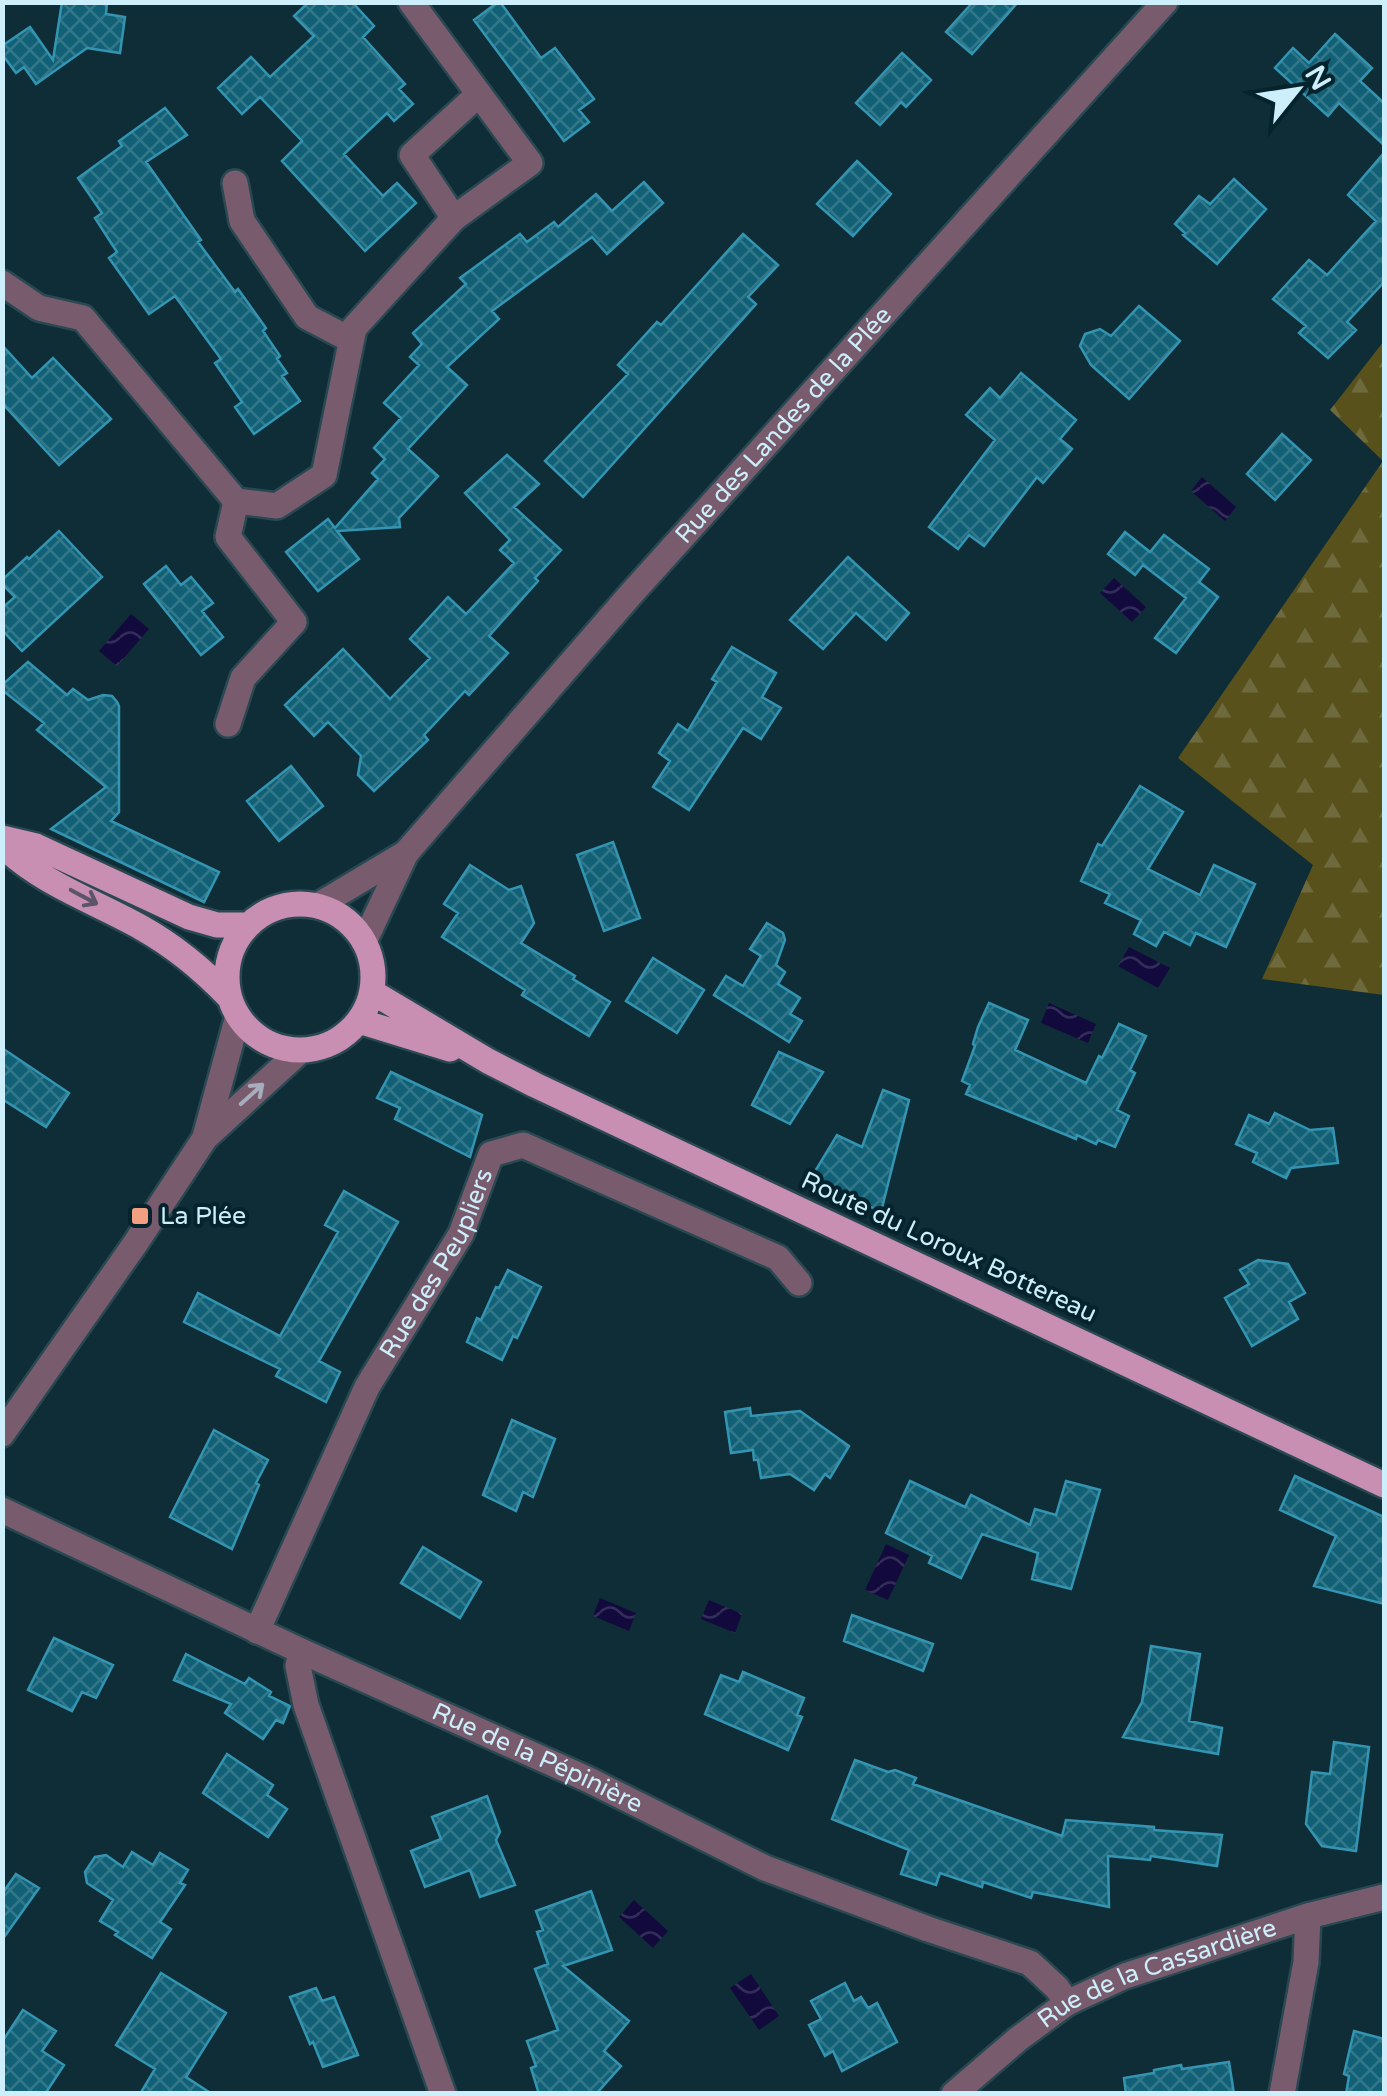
<svg xmlns="http://www.w3.org/2000/svg" width="1387" height="2096" font-family="'Varela Round',sans-serif">
<defs>
<pattern id="forest-firs" width="22" height="20" patternUnits="userSpaceOnUse" patternTransform="scale(2.5)"><rect width="22" height="20" fill="#58511c"/><path d="M5 1l3.5 6h-7zM16 11l3.5 6h-7z" fill="#6f6a3e"/></pattern>
<pattern id="water-waves" width="16" height="10" patternUnits="userSpaceOnUse" patternTransform="scale(2.5)"><rect width="16" height="10" fill="#12093d"/><path d="M0 5q4-4 8 0t8 0" fill="none" stroke="#332d5a"/></pattern>
<pattern id="building-cross-hatch" width="8" height="8" patternUnits="userSpaceOnUse" patternTransform="scale(2.5)"><rect width="8" height="8" fill="#116075"/><path d="M0 0l8 8M0 8l8-8" fill="none" stroke="#32778a"/></pattern>
</defs>
<rect width="100%" height="100%" fill="#0f2d36"/>
<path fill="url(#forest-firs)" d="M1384,341V995L1262,979L1313,865L1178,758L1383,461L1330,410Z"/>
<path fill="url(#water-waves)" d="M1202,477L1236,507L1225,521L1191,491Z
M1114,578L1146,607L1132,622L1100,593Z
M131,614L149,629L117,666L99,651Z
M1129,947L1170,968L1158,988L1118,966Z
M1049,1003L1096,1024L1088,1043L1041,1023Z
M886,1544L909,1555L888,1600L865,1590Z
M600,1598L636,1613L629,1631L593,1616Z
M709,1600L742,1614L735,1633L701,1619Z
M634,1900L668,1931L653,1948L619,1917Z
M751,1974L779,2016L759,2030L730,1988Z"/>
<path fill="url(#building-cross-hatch)" stroke="#3495b2" stroke-width="2.5" d="M62,2H107L106,14L125,17L120,53L87,48L36,84L24,67L16,73L2,54V46L30,27L53,60Z
M309,2H352L374,26L363,37L405,84L399,89L413,104L394,121L387,113L344,154L383,196L397,183L416,203L365,251L282,161L302,141L260,97L242,114L218,88L251,57L270,77L314,36L294,16Z
M498,2H500L541,58L555,48L594,99L579,110L589,122L564,141L474,20Z
M973,2H1018L972,54L946,32Z
M1335,34L1372,68L1360,81L1384,103V145L1339,103L1328,116L1275,68L1293,48L1309,63Z
M902,53L931,80L906,107L901,102L880,125L856,103Z
M165,108L187,135L146,162L201,240L198,242L235,292L238,289L266,328L263,331L280,356L277,359L287,373L282,376L300,401L254,434L235,407L242,402L215,363L221,359L175,296L149,314L109,258L117,252L95,218L102,213L78,178L122,146L119,141Z
M1384,153V282L1347,322L1356,330L1328,358L1299,333L1306,326L1273,299L1309,260L1327,275L1376,221L1348,195Z
M857,161L891,194L853,236L817,204Z
M1234,179L1266,209L1217,264L1183,235L1185,233L1175,224L1199,196L1210,204Z
M644,182L663,203L607,254L592,237L492,311L499,319L447,367L467,385L408,449L438,476L399,518L400,527L337,531L359,559L318,591L286,552L328,519L335,528L378,479L372,473L385,459L374,448L401,418L384,403L419,365L410,357L422,344L413,333L466,284L460,278L520,234L527,242L554,222L558,227L596,194L612,211Z
M743,234L778,265L748,297L756,304L583,497L545,461L628,374L618,365L657,322L661,325Z
M1139,306L1180,341L1129,399L1091,365L1080,346L1085,334L1100,329L1111,336Z
M2,345L32,378L53,358L111,419L59,465L2,403Z
M1021,373L1076,420L1060,439L1072,449L1043,483L1037,477L984,546L969,535L958,549L929,527L995,440L966,415L990,388L1000,398Z
M1282,434L1311,460L1275,500L1247,474Z
M507,455L539,484L514,507L561,550L535,578L538,581L489,636L508,653L469,695L465,691L424,735L428,740L374,791L358,775L361,756L328,722L314,736L285,705L343,649L390,699L430,658L410,639L448,597L466,614L514,563L500,550L510,540L465,493Z
M59,531L102,577L22,651L2,630V608L15,597L2,584V580L27,557L29,559Z
M1125,532L1150,552L1164,535L1209,569L1199,582L1218,597L1176,653L1155,638L1186,598L1143,565L1135,575L1108,554Z
M848,557L909,613L886,640L856,613L823,649L790,620Z
M166,566L181,585L191,577L213,603L202,611L223,637L201,655L144,584Z
M732,647L776,673L762,697L781,708L761,739L743,728L689,810L653,787L670,761L659,753L678,724L688,731L717,682L712,679Z
M28,662L67,695L73,689L88,700L103,695L112,696L117,702L119,706V812L111,821L219,872L204,902L51,829L106,787L37,730L44,723L2,690V685Z
M291,766L323,806L279,841L247,801Z
M1140,786L1183,812L1148,869L1200,895L1214,865L1255,884L1226,947L1196,933L1190,945L1164,932L1156,946L1134,934L1141,920L1105,903L1110,894L1081,881L1098,844L1102,846Z
M613,842L640,918L604,931L577,855Z
M470,865L509,890L521,886L534,923L521,943L575,976L573,979L610,1002L589,1036L522,995L525,990L442,937L458,913L444,904Z
M767,923L783,933L785,940L776,965L785,972L778,984L800,998L790,1014L802,1021L789,1042L714,995L726,976L743,986L761,956L750,949Z
M653,958L704,990L677,1033L626,1001Z
M989,1003L1028,1020L1015,1050L1086,1083L1099,1056L1102,1058L1119,1024L1146,1036L1130,1070L1135,1073L1117,1110L1129,1116L1115,1147L1098,1140L1096,1144L1077,1135L1076,1139L966,1094L970,1085L962,1081L975,1046L973,1044L978,1027Z
M2,1048L69,1093L46,1127L2,1099Z
M779,1052L823,1072L790,1124L752,1105Z
M391,1072L482,1115L470,1157L395,1119L400,1108L377,1098Z
M883,1090L909,1100L881,1212L811,1178L837,1135L862,1147Z
M1275,1113L1310,1130L1333,1128L1338,1163L1291,1168L1286,1178L1253,1162L1257,1153L1236,1144L1249,1115L1269,1124Z
M344,1191L398,1222L319,1361L340,1372L326,1402L276,1376L280,1369L184,1322L198,1293L280,1336L338,1232L325,1225Z
M1258,1260L1288,1264L1305,1293L1289,1302L1298,1319L1252,1346L1225,1298L1249,1284L1240,1270Z
M508,1270L541,1287L517,1338L513,1336L502,1360L467,1342L477,1318L481,1320L496,1287L499,1288Z
M750,1408L751,1416L800,1411L849,1446L830,1478L825,1474L814,1490L790,1474L761,1478L758,1460H754L753,1450L731,1453L725,1412Z
M512,1420L555,1439L533,1497L523,1492L516,1511L483,1495Z
M214,1430L268,1460L256,1483L259,1485L232,1549L170,1517Z
M1295,1476L1384,1517V1604L1314,1586L1336,1536L1280,1510Z
M910,1481L965,1507L971,1495L1030,1525L1035,1509L1056,1515L1066,1481L1100,1490L1071,1589L1032,1579L1038,1553L982,1534L961,1578L929,1563L932,1556L886,1533Z
M423,1547L481,1582L460,1618L401,1583Z
M852,1615L933,1644L923,1671L844,1641Z
M54,1638L113,1665L96,1698L82,1692L72,1711L28,1690Z
M1151,1646L1200,1654L1189,1721L1222,1728L1218,1754L1123,1737L1142,1702Z
M186,1654L245,1684L249,1678L271,1692L269,1696L290,1706L283,1723L276,1720L263,1739L225,1713L231,1704L174,1680Z
M743,1672L804,1698L797,1715L802,1717L788,1750L705,1714L721,1675L739,1682Z
M1334,1742L1369,1747L1356,1851L1322,1846L1306,1824L1312,1772L1330,1774Z
M227,1754L273,1785L267,1795L287,1809L268,1837L203,1793Z
M855,1760L888,1772L895,1770L916,1778L913,1784L1062,1836L1066,1820L1154,1827V1830L1222,1835L1217,1866L1151,1856L1150,1860L1108,1856L1109,1907L1033,1892L1031,1898L983,1882L982,1887L940,1873L936,1885L901,1874L909,1850L832,1819Z
M487,1796L500,1832L496,1840L515,1885L480,1897L470,1870L425,1887L411,1851L441,1839L432,1817Z
M132,1852L153,1865L160,1853L188,1870L180,1883L185,1885L160,1922L171,1929L152,1958L115,1935L118,1932L100,1921L113,1900L87,1883L85,1872L95,1857L106,1855L123,1867Z
M16,1874L39,1888L2,1940V1894Z
M591,1891L612,1950L563,1966L629,2021L604,2051L621,2066L596,2094H539L531,2068L536,2066L527,2041L558,2030L535,1969L548,1964L537,1932L543,1930L536,1911Z
M161,1973L226,2013L186,2077L212,2094H140L155,2069L116,2045Z
M845,1983L854,2001L861,1997L868,2008L877,2003L897,2042L842,2071L833,2051L825,2056L809,2025L821,2019L811,2001Z
M316,1988L322,2001L334,1997L358,2055L323,2067L313,2042L310,2044L290,1997Z
M23,2010L56,2031L42,2051L64,2065L45,2094H2V2042Z
M1354,2031L1384,2039V2094H1346L1349,2076L1344,2074Z
M1229,2062L1234,2094H1126L1124,2078L1154,2073V2070L1181,2065L1182,2069Z"/>
<g fill="none" stroke-linecap="round" stroke-linejoin="round">
<g stroke="#2a4852" stroke-width="30">
<g id="minor">
<path d="M235,183L242,221L307,317L351,340"/>
<path d="M454,218L412,155L479,94"/>
<path d="M2,283L39,308L83,318L236,501L277,506L324,475L354,328L454,218L530,163L411,2"/>
<path d="M228,724L243,678L294,622L228,537L236,501"/>
<path id="s1" d="M319,905L406,853L631,594L1165,2"/>
<path d="M364,942L406,853"/>
<path d="M205,1137L238,1016"/>
<path d="M2,1434L135,1244L205,1138L300,1051"/>
<path id="s2" d="M2,1510L301,1651L587,1779L765,1868L928,1929L1030,1963L1057,1988L1067,2003"/>
<path id="s3" d="M257,1631L367,1387L461,1234L491,1154L523,1145L778,1258L799,1283"/>
<path d="M301,1651L298,1666L306,1705L443,2094"/>
<path id="s4" d="M954,2094L1018,2039L1067,2003L1125,1976L1308,1916L1384,1897"/>
<path d="M1282,2094L1306,1962L1308,1916"/>
</g>
</g>
<g stroke="#2a4852" stroke-width="30">
<path id="major" d="M2,838L36,846L189,917L217,925H247
M2,845C40,883 96,902 142,928C174,946 203,970 228,996
M227 977a73 73 0 1 1 146 0a73 73 0 1 1-146 0Z
M372,992L488,1061L535,1085L1384,1485
M359,1021L450,1049"/>
</g>
<use href="#minor" stroke="#785c6e" stroke-width="25"/>
<use href="#major" stroke="#c88fb2" stroke-width="25"/>
</g>
<defs><path id="oneway-shaft" d="M-6 0H5M1.5-3L5.5 0L1.5 3" fill="none" stroke-width="1.6" stroke-linecap="round" stroke-linejoin="round" transform="scale(2.5)"/></defs>
<use stroke="#5c5468" href="#oneway-shaft" transform="translate(84 897) rotate(28)"/>
<use stroke="#a7adbc" href="#oneway-shaft" transform="translate(252 1094) rotate(-42)"/>
<rect fill="#f2a081" stroke="#04232c" stroke-width="4" x="130" y="1206" width="20" height="20" rx="5"/>
<g text-anchor="middle" dominant-baseline="central" stroke-width="8" stroke-linejoin="round" paint-order="stroke">
<g font-size="25" fill="#cdeffb" stroke="#04232c">
<text stroke="none"><textPath href="#s1" startOffset="672">Rue des Landes de la Plée</textPath></text>
<text transform="translate(949 1247) rotate(25)">Route du Loroux Bottereau</text>
<text stroke="none"><textPath href="#s3" startOffset="410">Rue des Peupliers</textPath></text>
<text stroke="none"><textPath href="#s2" startOffset="590">Rue de la Pépinière</textPath></text>
<text stroke="none"><textPath href="#s4" startOffset="240">Rue de la Cassardière</textPath></text>
</g>
<g font-size="25" fill="#cdeffb" stroke="#04232c" text-anchor="start">
<text x="160" y="1216">La Plée</text>
</g>
</g>
<rect width="1387" height="2096" fill="none" stroke="#cdeffb" stroke-width="10"/>
<g transform="translate(1297 90) rotate(60)" stroke="#04232c" stroke-width="8" paint-order="stroke">
<path d="M0-8L18 38L0 25L-18 38Z" fill="#cdeffb"/>
<text y="-15" font-size="28" font-weight="bold" text-anchor="middle" fill="#cdeffb">N</text>
</g>
</svg>
